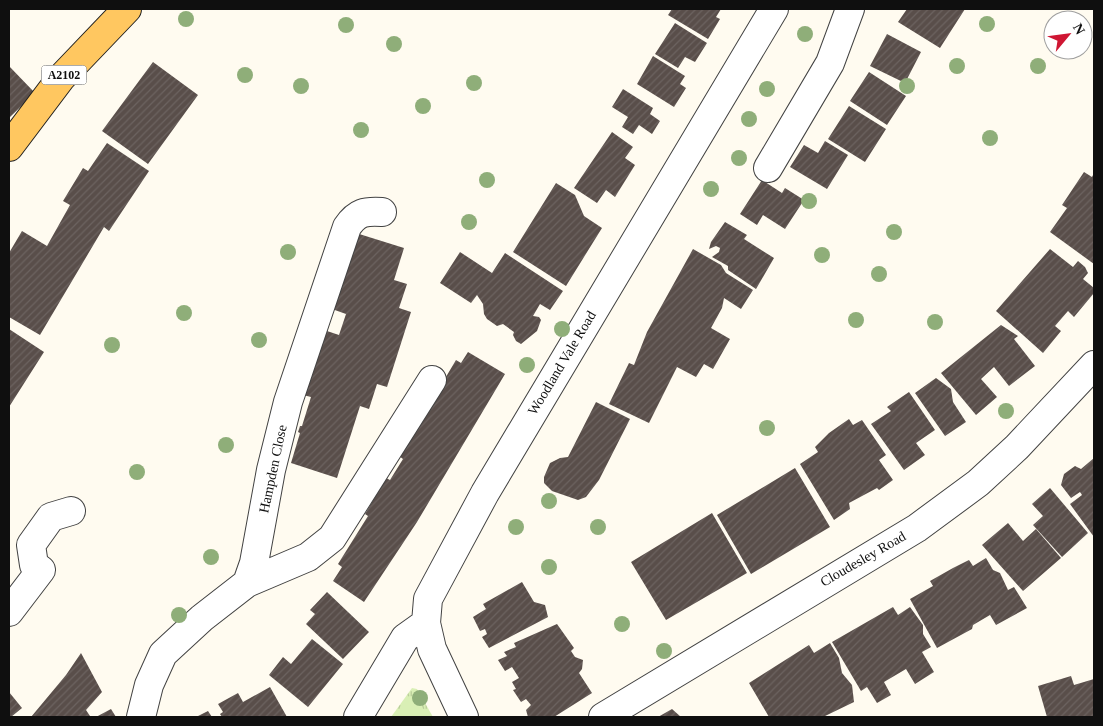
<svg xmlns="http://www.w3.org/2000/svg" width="1103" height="726" font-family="Georgia,serif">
<defs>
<pattern id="grass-tufts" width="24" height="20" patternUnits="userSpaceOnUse" patternTransform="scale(1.25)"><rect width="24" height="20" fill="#d9efb5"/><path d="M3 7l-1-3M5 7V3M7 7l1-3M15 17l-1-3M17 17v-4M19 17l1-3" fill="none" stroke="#b9cc9a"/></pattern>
<pattern id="building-hatch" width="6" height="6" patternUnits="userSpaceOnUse" patternTransform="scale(1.25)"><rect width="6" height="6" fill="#594e4a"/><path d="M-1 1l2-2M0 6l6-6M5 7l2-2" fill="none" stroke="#6c6360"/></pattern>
</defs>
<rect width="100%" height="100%" fill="#fffbf0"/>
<path fill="url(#grass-tufts)" d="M412,688L417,689L433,717H391Z"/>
<path fill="url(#building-hatch)" d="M672,9H721L716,17L720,19L708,39L668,15Z
M907,9H965L940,48L898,22Z
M675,23L707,43L695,62L685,57L678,68L655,54Z
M887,34L921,52L905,83L870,66Z
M653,56L685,76L680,84L686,88L674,107L637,84Z
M153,62L198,95L148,164L102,131Z
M9,66L35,93L9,118Z
M869,72L906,96L887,125L850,101Z
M623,89L653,108L650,114L660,121L652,134L639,125L633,134L622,127L628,117L612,107Z
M849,106L886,129L865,162L828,139Z
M612,132L633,147L625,158L635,165L615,197L606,190L597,203L574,188Z
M825,141L848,155L827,189L790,167L804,145L818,153Z
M107,143L149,171L109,231L104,227L40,335L9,317V253L22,231L47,246L70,205L63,201L83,168L88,171Z
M1084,172L1092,177L1094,173V264L1050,232L1067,208L1062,205Z
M762,180L782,193L785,188L804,200L785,229L763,215L757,225L740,214Z
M556,183L575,195L584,216L602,228L566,286L513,252Z
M725,222L747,235L744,239L774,258L756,289L728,270V266L712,257L719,252L720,248L716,246L709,249L711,242Z
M356,233L404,248L394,280L407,284L399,308L411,312L387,387L377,384L369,409L360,406L337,478L291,463L300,433L298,432L300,426H302L311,397L303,395L324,330L339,335L346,314L332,309Z
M693,249L721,265L726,273L753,290L741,309L724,298L722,308L711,328L730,339L713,369L704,364L696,377L677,367L649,423L609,404L629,363L634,365L647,332Z
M1050,249L1073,267L1078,261L1085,267L1088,273L1083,279L1094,288V293L1074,317L1068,311L1055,326L1061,331L1043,353L996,311Z
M460,252L492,273L505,253L563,291L550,310L540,304L533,316L539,317L541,320L537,331L521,344L516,341L513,335L514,332L503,324L497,326L487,319L484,314L483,304L477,295L471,303L440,283Z
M1001,325L1018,336L1014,339L1035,366L1009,386L994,367L981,379L997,397L976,415L941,373Z
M9,329L44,352L9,407Z
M468,352L505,374L417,522L364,602L333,581L342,567L338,564L368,516L365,514L386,478L390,480L403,459L399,456L420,420L423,421L436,399L434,397L456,360L461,363Z
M936,378L951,389L953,402L966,422L945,436L915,393Z
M909,392L935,430L916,443L925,455L904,470L871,424L891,411L887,407Z
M596,402L630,419L599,480L586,497L578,500L552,491L544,483V477L550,463L560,458L568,457Z
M849,419L853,425L862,420L886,455L879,460L893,480L879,490L877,488L849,503L850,509L834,520L800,464L818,452L815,447L829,433Z
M1094,458V537L1070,504L1082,495L1080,492L1071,498L1061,485L1064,474L1075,466L1081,469Z
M795,468L830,527L751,574L717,515Z
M1050,488L1088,533L1062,557L1033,525L1043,516L1032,504Z
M712,513L747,573L666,620L631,562Z
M1008,523L1023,541L1036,529L1061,558L1023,591L982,545Z
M986,558L993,570L1000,573L1008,590L1014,587L1027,608L996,625L990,615L973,625L972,629L937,648L910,599L933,586L930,581L953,568L969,560L973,566Z
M522,582L534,602L545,605L548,617L489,648L482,637L487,634L485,629L480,631L473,617L486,609L483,604Z
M327,592L369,632L343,659L306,624L315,614L310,610Z
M893,607L898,615L910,607L923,625V634L931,647L922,652L934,672L915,684L906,669L884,682L891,695L877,703L867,687L861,691L832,642Z
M557,624L574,648L571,651L575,657L583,660L582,669L579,673L592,693L554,717H528L526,710L531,705L526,699L521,702L513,690L516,689L512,682L519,678L512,667L505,671L498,660L507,656L504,652L516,647L514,643Z
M312,639L343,664L308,707L269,675L283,657L291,664Z
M830,643L839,658L842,673L852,685L854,702L823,717H769L749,683L809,645L814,653Z
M81,653L102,692L86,710L90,716L31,717L66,675Z
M1071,676L1074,685L1094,679V717H1047L1038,686Z
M270,687L287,717H222L220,714L223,712L218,704L238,693L243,702Z
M9,692L22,708L11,717H9Z
M111,709L116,717H96Z
M672,709L681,717H658Z
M208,711L212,717H196Z"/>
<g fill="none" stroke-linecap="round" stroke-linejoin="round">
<g stroke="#424242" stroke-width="30">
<path id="minor" d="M768,168L830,63L850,9
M247,583L308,557L332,538L432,380
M9,612L41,570L34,565L31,545L51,517L71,511
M426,623L432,649L464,717
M141,717L149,685L163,654L202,618L247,583L254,563L271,470L288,402L347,227C357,212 365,211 382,212
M358,717L405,638L426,623L428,599L485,493L774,9
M603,717L917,528L978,483L1017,447L1094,365"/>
</g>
<g stroke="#202020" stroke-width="30">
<path id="major" d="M9,147L61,78L127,9"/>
</g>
<use href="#minor" stroke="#fff" stroke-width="28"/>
<use href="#major" stroke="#ffc760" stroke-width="28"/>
</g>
<g fill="#8fae79">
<circle cx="186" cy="19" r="8"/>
<circle cx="987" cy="24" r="8"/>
<circle cx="346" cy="25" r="8"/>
<circle cx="805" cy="34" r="8"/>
<circle cx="394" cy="44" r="8"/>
<circle cx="957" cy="66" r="8"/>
<circle cx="1038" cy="66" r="8"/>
<circle cx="245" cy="75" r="8"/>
<circle cx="474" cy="83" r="8"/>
<circle cx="301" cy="86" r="8"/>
<circle cx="907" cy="86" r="8"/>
<circle cx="767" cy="89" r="8"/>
<circle cx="423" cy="106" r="8"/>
<circle cx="749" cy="119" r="8"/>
<circle cx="361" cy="130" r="8"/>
<circle cx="990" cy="138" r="8"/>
<circle cx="739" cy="158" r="8"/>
<circle cx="487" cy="180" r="8"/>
<circle cx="711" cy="189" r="8"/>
<circle cx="809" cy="201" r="8"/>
<circle cx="469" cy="222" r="8"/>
<circle cx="894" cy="232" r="8"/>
<circle cx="288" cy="252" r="8"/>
<circle cx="822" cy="255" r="8"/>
<circle cx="879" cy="274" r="8"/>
<circle cx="184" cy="313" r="8"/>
<circle cx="856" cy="320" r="8"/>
<circle cx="935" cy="322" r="8"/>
<circle cx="562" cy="329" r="8"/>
<circle cx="259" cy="340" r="8"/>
<circle cx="112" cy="345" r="8"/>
<circle cx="527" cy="365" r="8"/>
<circle cx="1006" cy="411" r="8"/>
<circle cx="767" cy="428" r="8"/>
<circle cx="226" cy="445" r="8"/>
<circle cx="137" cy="472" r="8"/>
<circle cx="549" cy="501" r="8"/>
<circle cx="516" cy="527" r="8"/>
<circle cx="598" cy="527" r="8"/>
<circle cx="211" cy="557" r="8"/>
<circle cx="549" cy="567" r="8"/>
<circle cx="179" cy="615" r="8"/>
<circle cx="622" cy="624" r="8"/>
<circle cx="664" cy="651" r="8"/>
<circle cx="420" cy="698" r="8"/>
</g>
<g text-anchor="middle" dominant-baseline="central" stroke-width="5" stroke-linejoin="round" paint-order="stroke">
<rect fill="#fff" stroke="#575757" stroke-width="1" x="41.5" y="65.5" width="45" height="19" rx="4"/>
<g font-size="12" font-weight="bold" fill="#0f0f0f">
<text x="64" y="75">A2102</text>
</g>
<g font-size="14" fill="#0f0f0f" stroke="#fff">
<text transform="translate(562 363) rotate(-59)">Woodland Vale Road</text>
<text transform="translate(273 469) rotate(-78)">Hampden Close</text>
<text transform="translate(863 559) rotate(-30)">Cloudesley Road</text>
</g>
</g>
<rect width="1103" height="726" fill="none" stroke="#0f0f0f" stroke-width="20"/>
<g transform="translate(1068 35) rotate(61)"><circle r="24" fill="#ffffff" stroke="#9f9f9f"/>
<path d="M0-4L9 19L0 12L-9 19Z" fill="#cf1633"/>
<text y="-8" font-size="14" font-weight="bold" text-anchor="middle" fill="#0f0f0f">N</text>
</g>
</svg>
